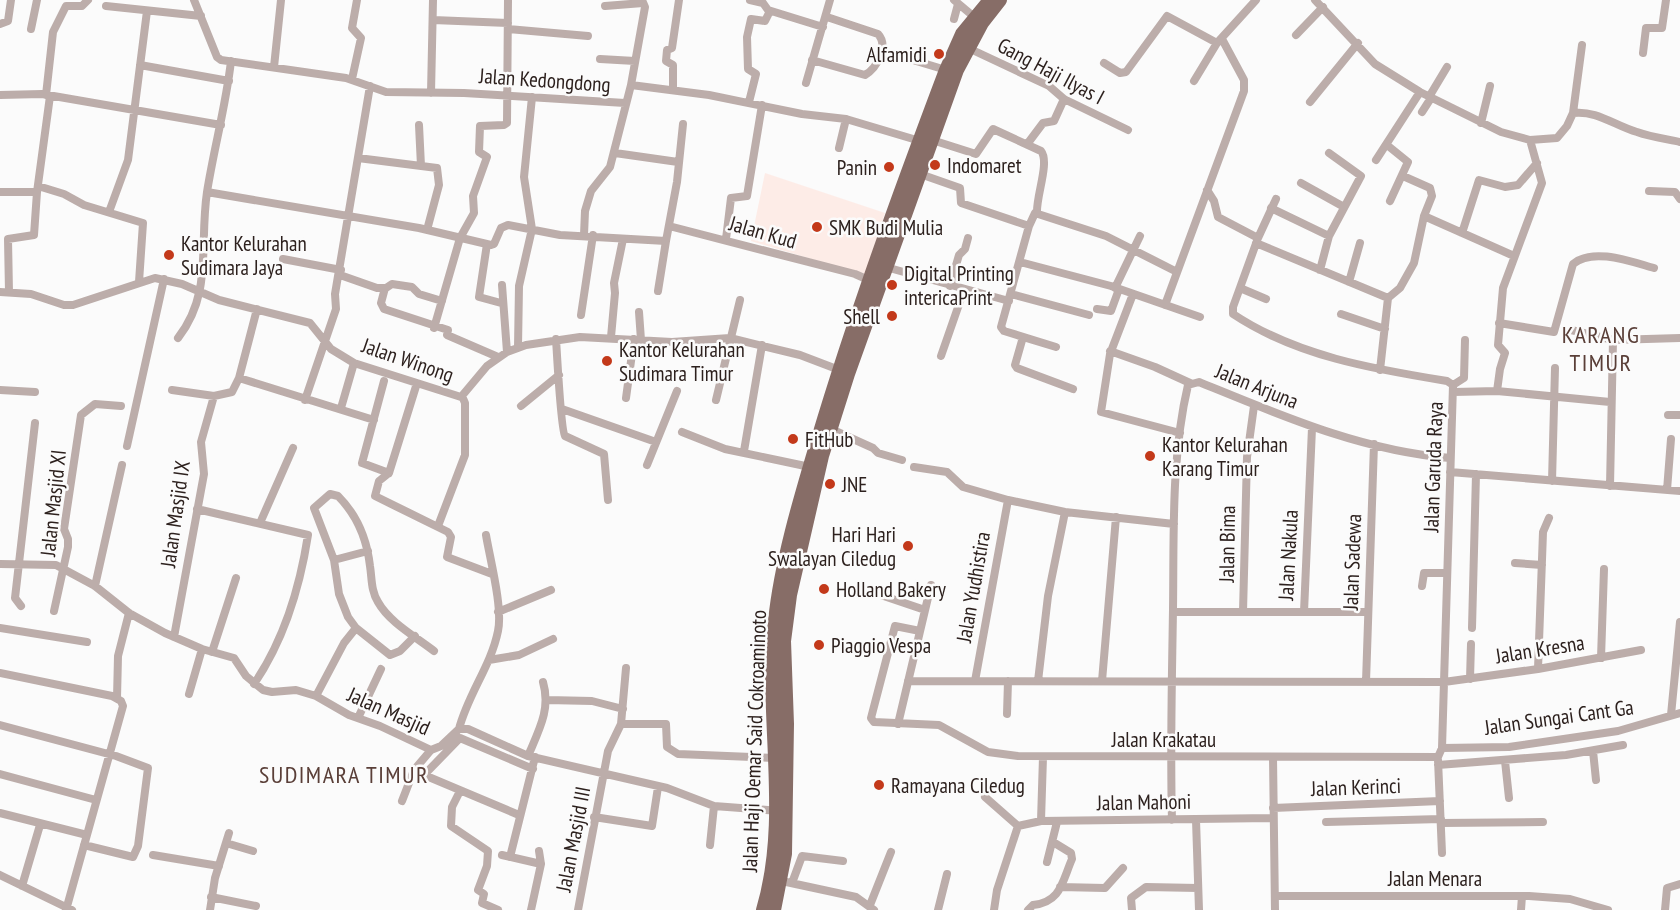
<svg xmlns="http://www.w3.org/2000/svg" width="1680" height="910" font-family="'PT Sans Narrow',sans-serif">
<rect width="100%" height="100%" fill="#fbfbfb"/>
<path fill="#fdece7" d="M765,173L885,213L865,275L751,241Z"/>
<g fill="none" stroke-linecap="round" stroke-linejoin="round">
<path stroke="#bcadaa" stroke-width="8" d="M194,0L217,57L221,60L346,78L386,92L464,93L625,103
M750,0L763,3L768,10L823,27
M954,0L979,21
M1315,0L1375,64L1420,92L1501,132L1530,140L1557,138L1567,126L1573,113C1597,110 1615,126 1637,132C1651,137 1666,139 1680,142
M106,6L201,16
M605,6L643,3
M954,19L958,4
M433,20L508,23
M0,24L8,21L11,0
M31,29L37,0
M508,29L588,36
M1296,35L1323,7
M966,47L1049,86L1064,99L1128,130
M883,51L946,70
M1643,53L1646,28H1662L1666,0
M600,59L635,61
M812,60L865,75C877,68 889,46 878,34L827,17
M1104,63L1120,73L1126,72L1167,16L1217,43
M140,65L229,81
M274,67L281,0
M352,79L361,38L352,28L357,0
M1194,81L1217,43L1256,0
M806,83L830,0
M631,85L645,7L642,0
M673,90V65L666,61L667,50L672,48L679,0
M431,93L433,0
M0,95L42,94L221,125
M46,95L53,32L66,6H82L88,0
M1429,97L1447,67
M749,102L756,74L748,69L747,37L751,19L765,21L770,11
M1310,102L1358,43
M1422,112L1431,98
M1573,113L1582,45
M1481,123L1490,86
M419,125L421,166
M932,140L976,154L993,129L1041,151C1050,162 1036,196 1037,213
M1028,143L1043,123L1054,121L1064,99
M1387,145L1408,162L1390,201
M839,148L846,119
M615,153L678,162
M358,158L437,168L439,185L427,230
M1376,160L1420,92
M920,174L960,188L961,203L1029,226
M1301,183L1344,207
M38,186L64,194L84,205L143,223L139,282
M1207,190L1214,201L1218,217L1258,238
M1649,191L1675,192L1680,199
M0,192H37L50,96
M207,192L419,228L491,245L494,244L501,228L508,225L560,235L666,241L677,182L683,124
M1276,199L1258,238L1233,307V314C1296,356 1373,369 1447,381L1453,385
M1271,208L1329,236
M109,212L128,160L147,11
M1424,216L1514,256
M669,226L855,274L873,282
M1462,233L1479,180L1505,187L1518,185L1537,163
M584,235L585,211L591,191L610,167L631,85L709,95L802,114L846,119L920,141
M726,239L731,198L747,196L762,105
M1256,243L1388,298
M487,244L479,297L501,303
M283,259L341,270
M1020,262L1111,286L1200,317
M882,266L1009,301
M1320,270L1329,236L1361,176L1329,153
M340,275L377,288H386L392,284L412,287L419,294L442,301
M1349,282L1360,243
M502,285L507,352
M950,286L959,255L965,249L968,238
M385,288L381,303L384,309L448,330L447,335L498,357
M1115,288L1140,236
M1240,288L1266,299
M658,291L666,241
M0,292L31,294L64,305H73L155,278L182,284L219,300L310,323L331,349L354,363L461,397L487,366L507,352L526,345L580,337L672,342L730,338L800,355L842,371
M9,292L8,239L34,235L37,192
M1011,294L1089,315
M1133,294L1110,354L1101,412L1180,433
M1388,298L1400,288L1414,263L1424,216L1432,196L1430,188L1403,176
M1165,305L1244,91V80L1222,39
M1097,309L1111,311L1119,289
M639,312L641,340
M1341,314L1385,329
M581,315L593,235
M1499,323L1554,332L1573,264C1593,247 1632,262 1654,268
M434,328L460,238L474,213L473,196L487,157L479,152L480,126L504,125L507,123L508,0
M1571,330L1613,340L1680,338
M611,337L615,293L614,283L623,239
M1023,337L1015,365L1017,368L1073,389
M178,338C213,293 199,246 207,192C214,148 226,105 231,61
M556,339C557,354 561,431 565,436L604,454L608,500
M518,347L519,286L532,229L524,177L532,97
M1056,347L1004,331L1001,327L1029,226L1035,213L1106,236L1177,272
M1110,351L1155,367L1190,383
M941,356L964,290
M1380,370L1388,298
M239,378L374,420
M384,381L362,463L389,473
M417,383L389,473L379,481L375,496L448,532L451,537L447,557L492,574
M1453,385L1464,378L1465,340
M0,390L35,392
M172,390L214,396L232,392L239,378L257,309
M1497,391L1500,369L1505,353L1498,345L1503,288L1542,183L1530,140
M1454,392L1497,391L1610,402
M626,398L634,339
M305,400L336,309L335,294L370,86
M716,400L740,300
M521,406L559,375
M341,408L354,363
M562,409L656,442
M1668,415H1680
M831,429L873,448L878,453L902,460
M682,432L725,449L810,467
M127,446L164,279
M744,451L762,345
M647,465L677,391
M914,467L947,472L963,487L1008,500L1065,512L1174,524
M1450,472L1680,491
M1552,481L1555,368
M1610,486L1613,340
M1667,490L1671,439
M197,509L308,535C300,587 284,640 254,684
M260,523L293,448
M438,526L465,455V403L462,396
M334,560L368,551
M1515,563L1542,565
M0,564L56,565L95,586L129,613L165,633L202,649L234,658L246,676L263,690L272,692L296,690L316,696L349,715L380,726L431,750L441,746L459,729H468L528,756L667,788L714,806L780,811
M95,586L122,465
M1422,586L1424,573H1447
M860,588L925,610
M21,606L15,598L35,423
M54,611L68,547V539L64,529L81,415L95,404L121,406
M498,612L551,590
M1173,612H1368
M1243,612L1247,457L1254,406
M1304,612L1312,428
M0,628L87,642
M1472,628L1476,474
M920,631L895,626L871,718L874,722L939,725L988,752L1018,756L1438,757
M415,636L400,651L390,655L356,628L348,617L339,594L334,560L314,508L330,494L338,496C357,515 367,540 370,566C372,579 371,591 378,602C389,622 416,637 434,651
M174,637L204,474L201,442L214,396
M212,652L236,578
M1601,658L1604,569
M489,660L519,655L553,639
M1538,669L1543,532L1549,518
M0,673L112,696L121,701L123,706L66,910
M1470,679L1471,644
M908,681L1444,682L1538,669L1641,650
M975,681L1008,500
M1038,681L1048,596L1065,512
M1102,681L1116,517
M1366,682L1374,444
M189,694L202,649
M316,696L344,643L356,628
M117,698L118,656L129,613
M547,700L592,701L623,709
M1007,714L1008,681
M1671,715L1680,622
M358,718L381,669
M621,724H666L667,747L678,754L775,758
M898,724L931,585
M0,725L116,756L148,768L138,846L133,857L84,845
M459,729C468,694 491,666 498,631C503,608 490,559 486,535
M1442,748L1509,747L1618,731L1680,713
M1593,751L1596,780
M528,756C539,730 551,709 543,682
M1273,757L1275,910
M1438,757L1442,748L1453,385
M1438,760L1442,853
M1505,761L1509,798
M1438,765L1566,755L1623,745
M0,774L96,800
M460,791L452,807L451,826L488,851L487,866L478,890L484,894L482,903L498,910
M985,797L1018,826
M402,801L414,770L431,750
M1273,808L1440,801
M0,813L87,835
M519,815L424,775L460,738L533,769
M594,817L652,826L658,787
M1172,820C1170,749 1172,679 1173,609C1174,535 1171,457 1188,385L1199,382C1280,415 1362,451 1450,458
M1196,820L1199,910
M1041,821L1043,757
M1326,822L1441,819
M1441,823L1543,822
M1018,826L1041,821L1273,818
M226,843L253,851
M710,845L714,806
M153,855L219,866
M502,855L541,864
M510,857L535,757
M1047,862L1057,822
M0,875L72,910
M777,880L856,897L874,910
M792,883L802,856L843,861
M22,886L40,825
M1060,887L1105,888L1123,868
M1275,896H1529L1570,899L1608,910
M211,897L256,906
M870,905L891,852
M210,910L215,878L229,833
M531,910L541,864L539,851
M578,910L608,751L621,724L626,668
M938,910L947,874
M994,910L997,890L1018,826
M1028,910L1033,905C1061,902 1062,882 1072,859L1071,853L1053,842
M1132,910L1131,898L1146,887L1198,888
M1521,910L1522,896
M1665,910L1667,888L1680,884"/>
<path stroke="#876d67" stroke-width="14" d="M763,910C791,816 764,716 775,621C781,562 801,496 818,439C855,315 900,192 946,70L962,34L990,0
M774,910L785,854L787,724L784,641L790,595L822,456L848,374L957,70L982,23L1000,0"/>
</g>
<g fill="#c3391a" stroke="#fbfbfb" stroke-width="2">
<circle cx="939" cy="54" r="6"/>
<circle cx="935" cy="165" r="6"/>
<circle cx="889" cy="167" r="6"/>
<circle cx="817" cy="227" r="6"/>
<circle cx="169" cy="255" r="6"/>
<circle cx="892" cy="285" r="6"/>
<circle cx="892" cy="316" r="6"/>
<circle cx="607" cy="361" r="6"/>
<circle cx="793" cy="439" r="6"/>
<circle cx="1150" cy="456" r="6"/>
<circle cx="830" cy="484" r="6"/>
<circle cx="908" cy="546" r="6"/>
<circle cx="824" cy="589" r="6"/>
<circle cx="819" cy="645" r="6"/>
<circle cx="879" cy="785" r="6"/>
</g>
<g text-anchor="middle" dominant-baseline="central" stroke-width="5" stroke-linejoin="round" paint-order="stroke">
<g font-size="21" fill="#2d211e" stroke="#fbfbfb" text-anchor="start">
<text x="927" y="54" text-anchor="end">Alfamidi</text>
<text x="947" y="165">Indomaret</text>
<text x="877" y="167" text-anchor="end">Panin</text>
<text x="829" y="227">SMK Budi Mulia</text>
<text x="181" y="243">Kantor Kelurahan<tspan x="181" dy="24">Sudimara Jaya</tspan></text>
<text x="904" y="273">Digital Printing<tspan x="904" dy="24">intericaPrint</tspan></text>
<text x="880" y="316" text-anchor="end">Shell</text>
<text x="619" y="349">Kantor Kelurahan<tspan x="619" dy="24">Sudimara Timur</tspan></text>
<text x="805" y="439">FitHub</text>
<text x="1162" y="444">Kantor Kelurahan<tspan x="1162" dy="24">Karang Timur</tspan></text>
<text x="842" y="484">JNE</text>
<text x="896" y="534" text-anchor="end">Hari Hari<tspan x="896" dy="24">Swalayan Ciledug</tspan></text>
<text x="836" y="589">Holland Bakery</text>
<text x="831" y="645">Piaggio Vespa</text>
<text x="891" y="785">Ramayana Ciledug</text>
</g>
<g font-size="21" fill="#2d211e" stroke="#fbfbfb">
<text transform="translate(1051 71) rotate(28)">Gang Haji Ilyas I</text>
<text transform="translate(545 80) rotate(4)">Jalan Kedongdong</text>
<text transform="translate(763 232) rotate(16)">Jalan Kud</text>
<text transform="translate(408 360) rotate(19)">Jalan Winong</text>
<text transform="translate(1257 386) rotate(22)">Jalan Arjuna</text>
<text transform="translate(1433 467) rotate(-88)">Jalan Garuda Raya</text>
<text transform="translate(53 503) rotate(-84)">Jalan Masjid XI</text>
<text transform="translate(175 514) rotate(-82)">Jalan Masjid IX</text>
<text transform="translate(1227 544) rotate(-89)">Jalan Bima</text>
<text transform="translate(1288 555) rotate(-87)">Jalan Nakula</text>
<text transform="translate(1352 562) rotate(-88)">Jalan Sadewa</text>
<text transform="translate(973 587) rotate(-80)">Jalan Yudhistira</text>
<text transform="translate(1540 649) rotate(-9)">Jalan Kresna</text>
<text transform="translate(389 711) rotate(24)">Jalan Masjid</text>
<text transform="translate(1559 717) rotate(-8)">Jalan Sungai Cant Ga</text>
<text x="1164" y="739">Jalan Krakatau</text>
<text transform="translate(754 741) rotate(-88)">Jalan Haji Oemar Said Cokroaminoto</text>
<text transform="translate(1356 787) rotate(-2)">Jalan Kerinci</text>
<text transform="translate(1144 802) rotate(-1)">Jalan Mahoni</text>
<text transform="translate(573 839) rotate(-79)">Jalan Masjid III</text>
<text x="1435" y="878">Jalan Menara</text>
</g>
<g font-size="24" letter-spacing="1.5" fill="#5a3f38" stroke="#fbfbfb">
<text x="1601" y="334">KARANG<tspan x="1601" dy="28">TIMUR</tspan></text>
<text x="344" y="774">SUDIMARA TIMUR</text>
</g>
</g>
</svg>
